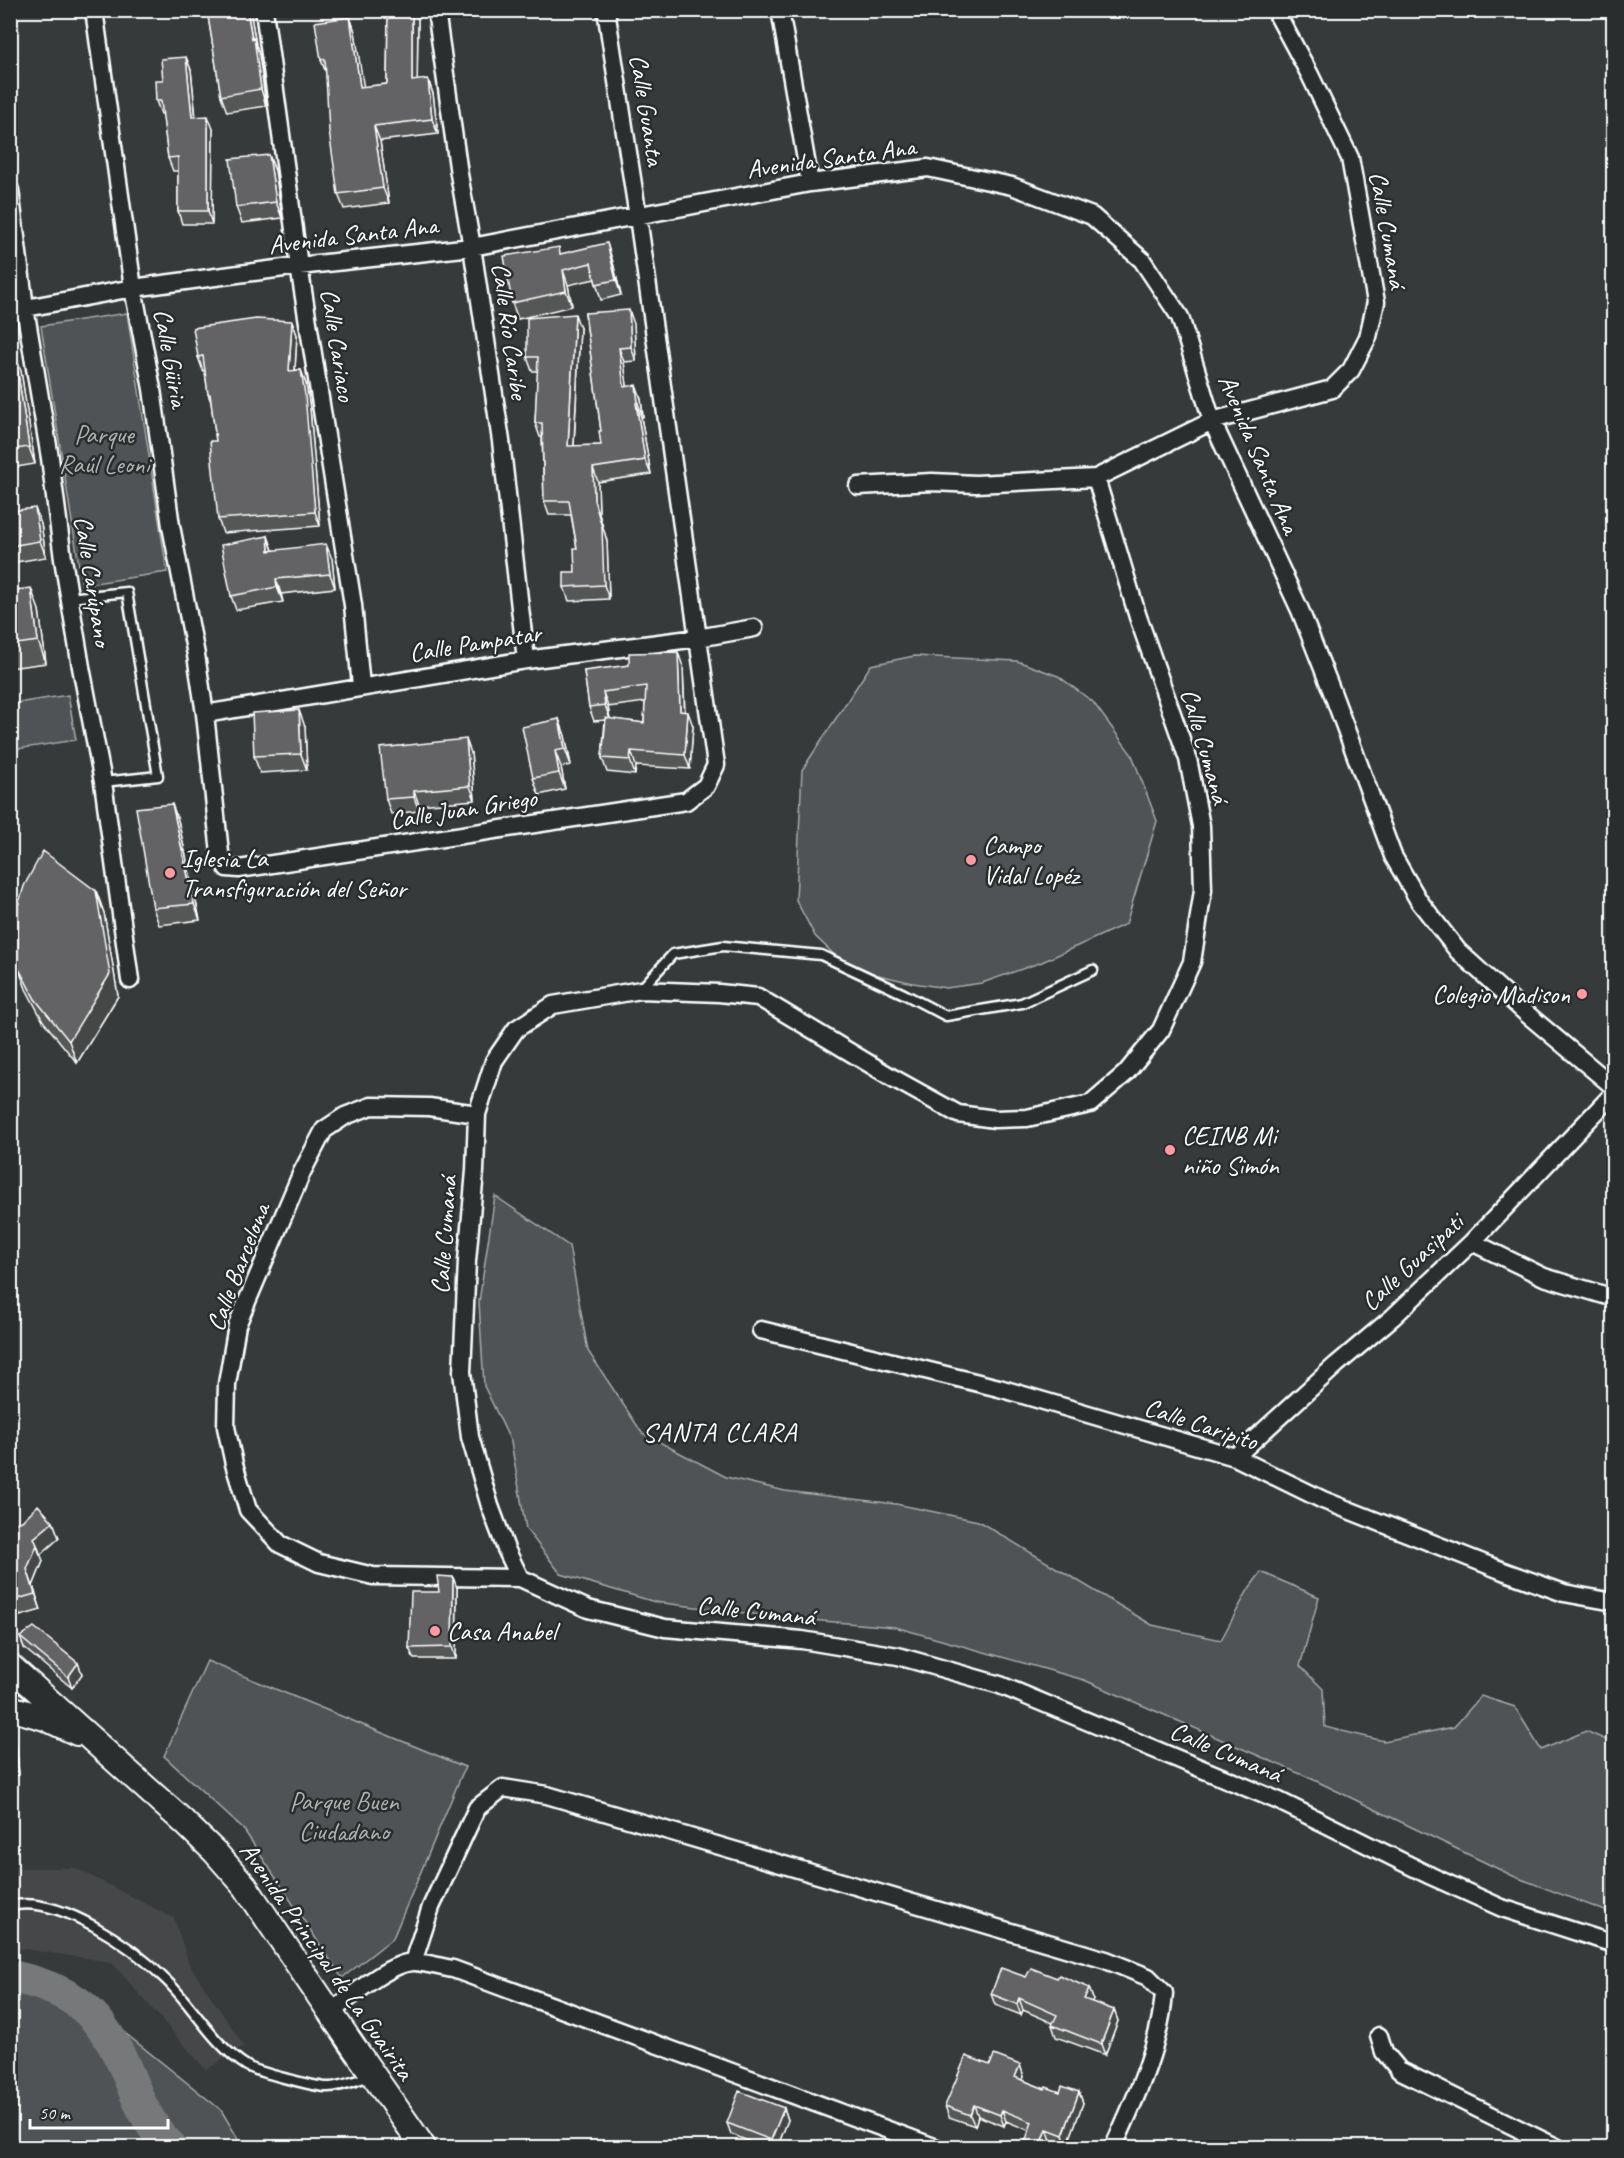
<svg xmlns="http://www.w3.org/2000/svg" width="1624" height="2158" font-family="Caveat,sans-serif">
<rect width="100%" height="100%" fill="#373a3b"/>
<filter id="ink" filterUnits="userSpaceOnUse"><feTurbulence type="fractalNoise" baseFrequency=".0167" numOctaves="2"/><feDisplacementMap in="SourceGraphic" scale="12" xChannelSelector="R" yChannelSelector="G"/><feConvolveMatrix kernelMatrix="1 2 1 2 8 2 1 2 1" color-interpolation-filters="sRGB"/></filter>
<g filter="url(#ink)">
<path fill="#444748" d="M10,1868H75L174,1918L189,1964L244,2046L206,2070L111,1962L11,1947Z"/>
<path fill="#505354" stroke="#a8a9aa" stroke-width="1.5" d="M127,313L167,572L82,585L41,326Z
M914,656L1017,661L1058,676L1093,702L1132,755L1157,821L1126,924L1042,962L982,983L946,988L913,983L848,968L815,936L796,900L802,770L871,665Z
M68,695L76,740L11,750V704Z
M495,1196L569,1246L588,1351L642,1433L726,1477L785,1491L896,1504L978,1521L1152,1625L1221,1640L1248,1590L1261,1572L1319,1597L1300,1666L1323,1689L1325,1727L1384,1741L1454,1727L1481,1696L1515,1707L1541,1750L1586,1731L1613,1743V1914L1513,1876L1312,1779L1084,1680L895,1627L786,1618L655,1602L561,1574L526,1529L511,1442L484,1386L479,1302Z
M207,1661L465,1767L393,1938L342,1978L244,1830L164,1756Z
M12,1978L75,1993L221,2110L243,2147H11L10,1980Z"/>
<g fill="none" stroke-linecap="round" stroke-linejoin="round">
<path stroke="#767879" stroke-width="33" d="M10,1976C65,1988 95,2005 120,2057C128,2072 133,2088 140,2103C149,2120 157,2135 172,2148"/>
<g stroke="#fff" stroke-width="13">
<path id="lane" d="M69,598L127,592L158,776L103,782
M641,989L673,954L723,946L821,955L904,994L946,1016L1022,1003L1093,970
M10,1906C59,1894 133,1947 166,1980C194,2007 213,2045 247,2066C257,2072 313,2086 326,2087C339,2088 357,2080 370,2076"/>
</g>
<g stroke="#fff" stroke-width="21">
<path id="street" d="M94,10L133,288L152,389L171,526L196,655L205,714L220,853L227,868L239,869L686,801L706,786L716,765L638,217L606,10
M264,10L299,266L353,605L361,686
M436,10L459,174L472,247L501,441L526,660
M780,10L810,183
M10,190L25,308L50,458L63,559L81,667L103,782L130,980
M10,311L133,288L299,266L472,247L810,183L928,168L1012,186L1092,216L1142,260L1180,317L1212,421L1300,610L1331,689L1393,856L1419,901L1458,951L1527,1014L1614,1087
M1096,478L1138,617L1188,759L1201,826L1203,890L1192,962L1161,1030L1126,1073L1090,1104L1027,1118L995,1119L958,1114L893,1078L758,997L719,993L641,990L553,1005L516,1029L494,1061L477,1114L475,1171L467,1261L462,1372L470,1437L490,1506L506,1549L520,1578L588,1609L665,1628L802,1640L898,1656L1000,1685L1279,1801L1431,1876L1502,1908L1614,1944
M858,486L932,482L976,484L1096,478L1212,421L1332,389L1351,370L1368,337L1376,302L1350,158L1310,75L1275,10
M205,714L526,660L698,638L754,628
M477,1114L429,1107L371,1106L345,1116L324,1130L302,1172L237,1325L227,1384L226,1427L234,1464L248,1510L280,1544L319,1563L373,1576L520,1578
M1472,1242L1544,1277L1614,1298
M761,1330L999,1388L1235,1457L1323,1500L1503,1571L1564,1593L1614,1602
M1235,1457L1336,1365L1393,1317L1472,1242L1614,1093
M413,1962L431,1907L477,1808L503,1788L547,1795L1106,1960L1148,1977L1164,1993C1160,2047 1135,2099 1113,2148
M330,2013C349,1998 391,1961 415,1962C428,1963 441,1967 453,1969L937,2148
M1379,2036L1384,2052L1399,2070L1558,2148"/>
</g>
<g stroke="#fff" stroke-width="28">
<path id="secondary" d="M10,1666L184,1822L215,1852L245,1886L355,2049L424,2148
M10,1708L45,1718L77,1733"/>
</g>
<use href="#lane" stroke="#2a2d2e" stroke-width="8"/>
<use href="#street" stroke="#2a2d2e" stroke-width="16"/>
<use href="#secondary" stroke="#2a2d2e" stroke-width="24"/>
</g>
<path fill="#555657" stroke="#fff" stroke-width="1.5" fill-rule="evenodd" d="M207,10H250L256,45L259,55L266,106L227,112L221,96Z
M388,10H414L418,20L417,81L428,79L433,94L438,134L380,141L389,203L344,209L338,194L326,73L321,60L350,17L355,32L363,87L387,84Z
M186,57L191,70L196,117L213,129L212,224H182L178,211V171H173L168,158L163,114H161L156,101L163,80Z
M269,155L275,171L282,218L242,223L236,207Z
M561,254L612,259L621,295L601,300L595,279L568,285L572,306L518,319L512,303Z
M585,313L634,324L636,361L624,362L627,386L641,399L643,417H641L651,474L598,482L599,514L607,541L609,599L569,601L564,587L575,572L577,548L571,515H549L544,501L542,437H540L535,423L538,371H532L527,357L580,328L574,446L601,445V431Z
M292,321L297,335L295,370H301L306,384L310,409L320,526L223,533L218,519L216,441L211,402L208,394L205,371H203L198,357Z
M10,355L21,371L35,464L10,468Z
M10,511L41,524L46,557L10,563Z
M268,536L273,550L332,559L335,588L281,594L283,602L236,610L231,596Z
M10,591L39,610L46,663L10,668Z
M683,667L685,711L693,726L690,769L636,766L635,775L607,772L602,758L605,720L594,721L589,707L584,671ZM645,702L644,723L610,719L608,707Z
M559,719L565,736L571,765L561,767L565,789L539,795L533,778Z
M305,727L307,770L260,773L254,756Z
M471,753L475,800L419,805V811L391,814L386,799Z
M178,820L200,920L159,925L153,908Z
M96,891L104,913L118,996L77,1063L43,1021L26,989L18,967Z
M53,1522L59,1538L40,1555L43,1561L33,1586L41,1610L20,1616L10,1590V1524Z
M457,1588L456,1659H414L409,1648L439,1592Z
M20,1637L78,1663L82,1674L72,1688L24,1648Z
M10,1718L15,1729L19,1775L10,1776Z
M1026,1977L1057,1978L1089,1988L1093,1999L1091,2002L1114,2010L1118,2021L1105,2055L1056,2037L1052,2025L1053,2023L1023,2010L1021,2015L995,2005L991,1994Z
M990,2065H1020L1024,2077L1022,2080L1045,2089L1060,2092H1079L1083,2103L1067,2146L1006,2121L1004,2126L978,2116L975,2126L949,2117L945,2106Z
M784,2108L788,2120L777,2148H765L731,2134L727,2123Z"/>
<path fill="#454647" stroke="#fff" stroke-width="1.5" d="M247,10H250L256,45L259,55L266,106L261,89Z
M412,10H414L418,20L417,96L412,81Z
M350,17L355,32L366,102L360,87Z
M186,57L191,70L197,131L192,117Z
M428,79L433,94L438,134L432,119Z
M208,116L213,129L212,224L208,211Z
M374,126L380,141L389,203L383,188Z
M269,155L275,171L282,218L276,202Z
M607,243L612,259L621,295L616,280Z
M563,270L568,285L572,306L566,291Z
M629,310L634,324L636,361L631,347Z
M575,314L580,328L573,460L568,446Z
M292,321L297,335L294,385L289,371Z
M619,348L624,362L629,401L624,387Z
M15,354L21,371L35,464L29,447Z
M301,370L306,384L310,409L320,526L315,512Z
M636,385L641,399L643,417L638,403Z
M636,403L641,417L651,474L645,460Z
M593,468L598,482L599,514L607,541L609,599L604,585L594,500Z
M35,508L41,524L46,557L40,541Z
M268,536L273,551H269Z
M326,544L332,559L335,588L330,574Z
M276,579L281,594L283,602L277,587Z
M31,588L39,610L46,663L38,641Z
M678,652L683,667L685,726L680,711Z
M603,692L608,707L610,719L605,705Z
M299,710L305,727L307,770L301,754Z
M688,712L693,726L690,769L685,755Z
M559,719L565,736L571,765L565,749Z
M466,739L471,753L475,800L470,786Z
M555,751L561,767L565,789L559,773Z
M631,751L636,766L635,775L630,760Z
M414,791L419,805V811L414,797Z
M172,804L178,820L200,920L194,904Z
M96,891L104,913L118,996L77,1063L69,1041Z
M53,1522L59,1538L40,1555L34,1538Z
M37,1545L43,1561L33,1586L41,1610L27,1569Z
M453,1577L457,1588L456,1659L452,1647Z
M78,1663L82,1674L72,1688L68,1677Z
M10,1718L15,1729L19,1775L13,1758L10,1732Z
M1089,1988L1093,1999L1088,2010L1084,1999Z
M1019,1998L1023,2010L1021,2015L1017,2004Z
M1114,2010L1118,2021L1105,2055L1101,2044Z
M1020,2065L1024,2077L1019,2088L1015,2077Z
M1079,2092L1083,2103L1067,2146L1063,2135Z
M974,2105L978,2116L975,2126L970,2115Z
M784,2108L788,2120L777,2148H774L771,2140Z
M1002,2110L1006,2121L1004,2126L1000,2115Z
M1047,2129L1051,2140L1048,2148H1040Z"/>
<path fill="#636465" stroke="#fff" stroke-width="1.5" d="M207,10H247L252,39L254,38L261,89L221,96Z
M388,10H412V81L428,79L432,119L374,126L383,188L338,194L329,131L325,59L321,60L315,22L350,17L360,87L387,84Z
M186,57L192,117L208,116V211H178V157L168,158L161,101H156L155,80H163L161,59Z
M269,155L276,202L236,207L230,159Z
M607,243L616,280L596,284L591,263L563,270L566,291L512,303L504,256L559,247L560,254Z
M629,310L631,347L619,348L624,387L636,385L638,403H636L645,460L593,468L594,500L602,527L604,585L564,587V572H575L574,548H577L569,501H544L542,423H535L538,357H527V318L575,314L568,446L601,445L599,431H601L585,313Z
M256,319L292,321L289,371L301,370L305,395L315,512L218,519L210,441H216L210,394H208L203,356L198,357L193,328Z
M15,354L29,447L10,450V355Z
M35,508L40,541L10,546V511Z
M268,536L269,551L326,544L330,574L276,579L277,587L231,596L221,545Z
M31,588L38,641L10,645V591Z
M678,652L680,711L688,712L685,755L631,751L630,760L602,758L606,718L644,723L646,686L603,692L605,705L589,707L584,671L629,665V653Z
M299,710L301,754L254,756L252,713Z
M559,719L565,749L555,751L559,773L533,778L522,727Z
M466,739L470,786L414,791V797L386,799L380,748Z
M172,804L194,904L153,908L136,808Z
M43,851L96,891L110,974L69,1041L35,999L18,967V906L24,886Z
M38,1505L53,1522L34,1538L37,1545L27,1569L35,1594L14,1600L10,1590V1524L22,1521Z
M437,1576L453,1577L452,1647L409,1648L411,1592H439Z
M34,1627L78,1663L68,1677L20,1637Z
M10,1732L13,1758H10Z
M1001,1968L1026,1977L1031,1968L1057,1978L1059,1975L1089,1988L1084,1999L1114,2010L1101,2044L1052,2025L1057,2015L1019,1998L1017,2004L991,1994Z
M994,2055L1020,2065L1015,2077L1045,2089L1046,2087L1060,2092L1062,2086L1079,2092L1063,2135L1047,2129L1040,2148H1023L1032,2122L1002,2110L1000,2115L974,2105L970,2115L945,2106L966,2056L990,2065Z
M739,2091L784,2108L771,2140L727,2123Z"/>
</g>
<g fill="#ff9aa2" stroke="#2a2d2e" stroke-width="2">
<circle cx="971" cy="860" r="6"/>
<circle cx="170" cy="873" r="6"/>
<circle cx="1582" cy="994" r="6"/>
<circle cx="1170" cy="1150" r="6"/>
<circle cx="435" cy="1631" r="6"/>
</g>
<g text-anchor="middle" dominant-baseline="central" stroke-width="5" stroke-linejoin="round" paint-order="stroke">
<g font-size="26" fill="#fff" stroke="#2a2d2e">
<text transform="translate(647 110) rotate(81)">Calle Guanta</text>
<text transform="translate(831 158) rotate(-8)">Avenida Santa Ana</text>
<text transform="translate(1388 230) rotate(80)">Calle Cumaná</text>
<text transform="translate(353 235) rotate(-7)">Avenida Santa Ana</text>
<text transform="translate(510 331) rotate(82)">Calle Río Caribe</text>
<text transform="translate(338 345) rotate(81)">Calle Cariaco</text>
<text transform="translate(171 358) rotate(80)">Calle Güiria</text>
<text transform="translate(1259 454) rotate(67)">Avenida Santa Ana</text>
<text transform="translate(93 581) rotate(81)">Calle Carúpano</text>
<text transform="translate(475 643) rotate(-9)">Calle Pampatar</text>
<text transform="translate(1205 746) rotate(74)">Calle Cumaná</text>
<text transform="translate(463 809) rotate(-9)">Calle Juan Griego</text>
<text transform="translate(444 1235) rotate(-86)">Calle Cumaná</text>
<text transform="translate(1412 1262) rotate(-43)">Calle Guasipati</text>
<text transform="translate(238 1267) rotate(-69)">Calle Barcelona</text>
<text transform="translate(1201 1424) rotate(18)">Calle Caripito</text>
<text transform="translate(756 1611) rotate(6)">Calle Cumaná</text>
<text transform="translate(1226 1752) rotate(23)">Calle Cumaná</text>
<text transform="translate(327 1961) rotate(55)">Avenida Principal de La Guairita</text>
</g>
<g font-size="26" fill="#b0b2b2" stroke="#2a2d2e">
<text x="104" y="434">Parque<tspan x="104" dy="30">Raúl Leoni</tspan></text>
<text x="344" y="1801">Parque Buen<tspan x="344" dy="30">Ciudadano</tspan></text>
</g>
<g font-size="26" fill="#fff" stroke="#2a2d2e" text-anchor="start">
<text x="983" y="845">Campo<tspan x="983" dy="30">Vidal Lopéz</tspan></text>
<text x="182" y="858">Iglesia La<tspan x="182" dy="30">Transfiguración del Señor</tspan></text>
<text x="1570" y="994" text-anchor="end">Colegio Madison</text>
<text x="1182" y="1135">CEINB Mi<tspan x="1182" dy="30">niño Simón</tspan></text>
<text x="447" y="1631">Casa Anabel</text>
</g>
<g font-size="27" letter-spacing="1.5" fill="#fff" stroke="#2a2d2e">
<text x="720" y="1432">SANTA CLARA</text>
</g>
</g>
<rect width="1624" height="2158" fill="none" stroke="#2a2d2e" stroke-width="36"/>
<rect x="18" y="18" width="1588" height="2122" fill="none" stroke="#fff" stroke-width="2" filter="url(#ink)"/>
<path d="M30 2119v9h138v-9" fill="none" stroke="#ffffff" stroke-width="3"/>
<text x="39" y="2119" font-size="18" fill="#ffffff" stroke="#2a2d2e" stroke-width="4.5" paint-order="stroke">50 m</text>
</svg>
